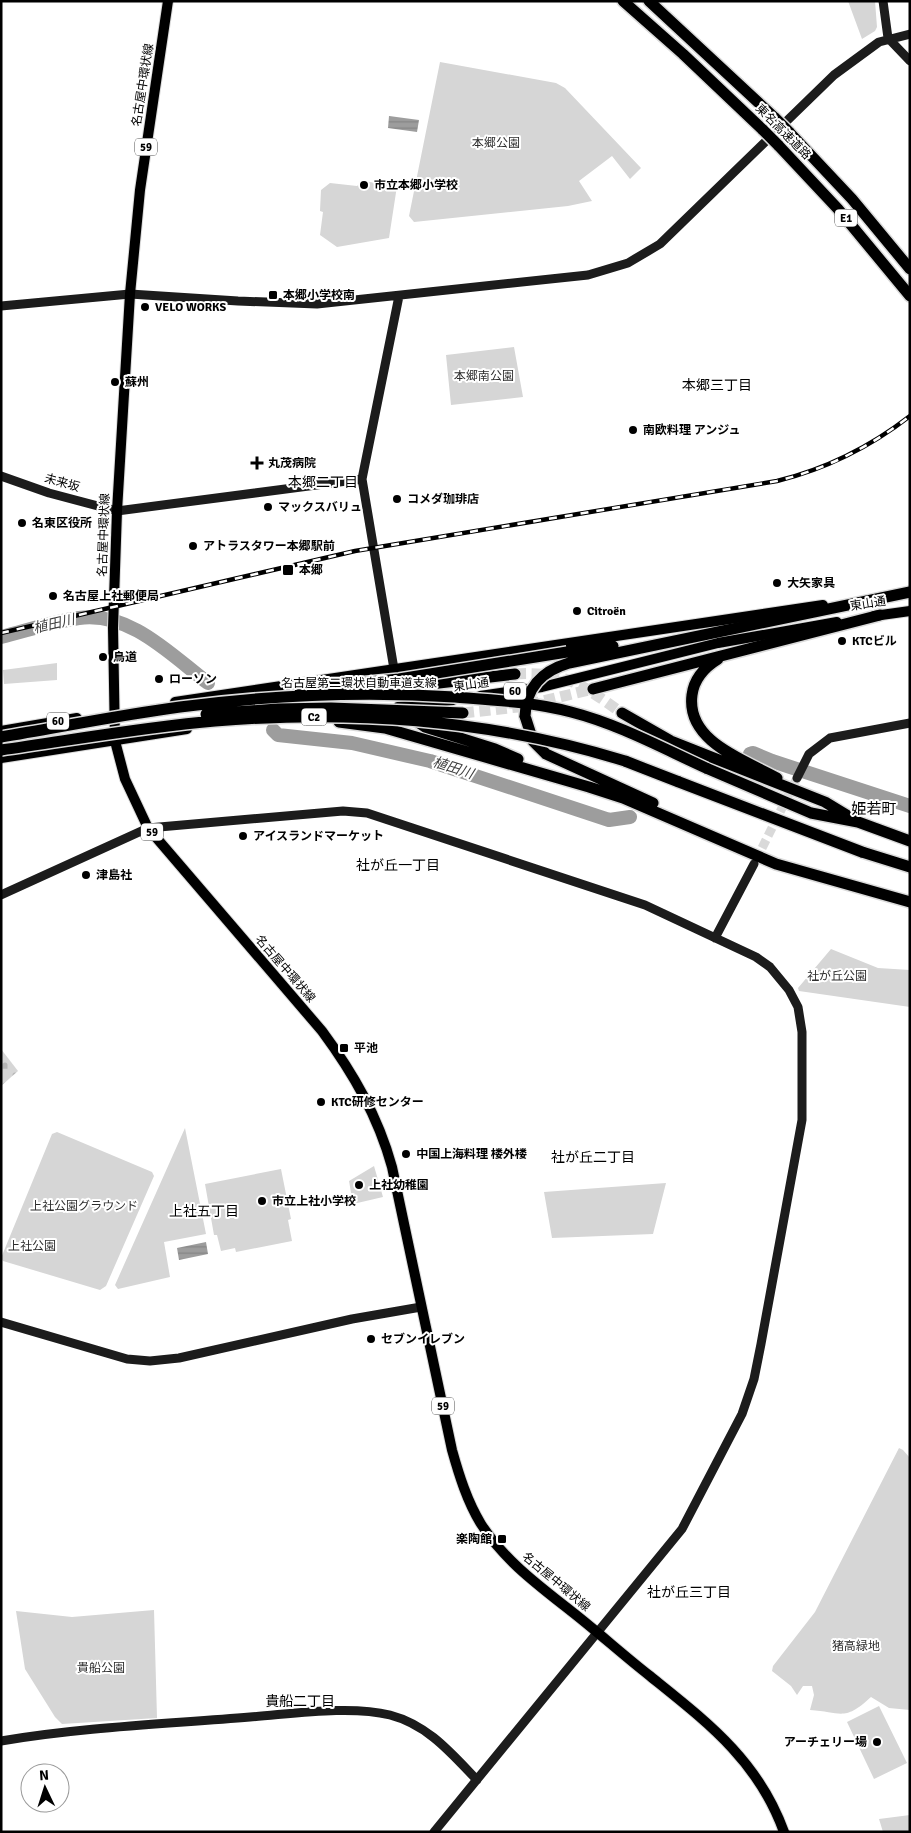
<svg xmlns="http://www.w3.org/2000/svg" width="911" height="1833" font-family="Signika,'Noto Sans JP',sans-serif">
<defs>
<pattern id="cemetery-stones" width="16" height="16" patternUnits="userSpaceOnUse" patternTransform="scale(1.25)"><rect width="16" height="16" fill="#d6d6d6"/><path d="M2 7V4a2 2 0 0 1 4 0v3zM10 15v-3a2 2 0 0 1 4 0v3z" fill="#b6b6b6"/></pattern>
<pattern id="water-rules" width="6" height="5" patternUnits="userSpaceOnUse" patternTransform="scale(1.25)"><rect width="6" height="5" fill="#9d9d9d"/><path d="M0 2.5h6" fill="none" stroke="#858585"/></pattern>
</defs>
<rect width="100%" height="100%" fill="#fff"/>
<path fill="url(#cemetery-stones)" d="M1,1049L18,1071L1,1086Z"/>
<path fill="#d6d6d6" d="M848,1H875L877,27L875,31L862,39Z
M440,62L556,83L565,88L641,168L630,179L612,156L579,181L592,201L568,206L414,222L409,216Z
M363,181L397,186L389,238L337,247L320,235L323,212L320,211L321,190L330,183L357,186Z
M514,347L523,397L451,405L446,355Z
M57,663V680L4,684L3,670Z
M831,949L878,968L910,970V1007L799,991L798,988Z
M185,1128L206,1234L164,1242L170,1277L118,1289L115,1285Z
M57,1132L152,1172L154,1176L106,1286L100,1290L3,1261L1,1258L52,1134Z
M374,1166L383,1197L353,1204L349,1181Z
M281,1169L291,1219L288,1220L292,1241L236,1252L235,1248L221,1251L217,1235H214L205,1184Z
M666,1183L653,1234L552,1238L544,1192Z
M899,1448L903,1450L910,1458V1710L889,1708L871,1697C844,1722 842,1712 810,1710L814,1695L812,1686H803L797,1695L791,1686L772,1671L773,1666L815,1612Z
M154,1610L157,1718L62,1724L55,1717L25,1669L16,1611L72,1617Z
M879,1706L907,1763L874,1779L847,1722Z
M910,1815V1832H883L879,1819Z"/>
<path fill="url(#water-rules)" d="M389,116L419,120L417,132L388,128Z
M206,1242L208,1254L179,1260L177,1248Z"/>
<g fill="none" stroke-linecap="round" stroke-linejoin="round">
<path stroke="#9d9d9d" stroke-width="14" d="M1,637C25,631 56,621 79,618C130,611 171,655 208,683
M273,730L278,735L352,743L430,761L609,820L630,817
M750,754L753,753L772,761L910,806"/>
<path stroke="#d9d9d9" stroke-width="9" stroke-dasharray="9 4.5" stroke-linecap="butt" d="M756,860L797,778"/>
<path stroke="#d9d9d9" stroke-width="11" stroke-dasharray="11 5.5" stroke-linecap="butt" d="M515,674C566,671 582,685 622,713
M463,713L518,707L593,689"/>
<g stroke="#dbdbdb" stroke-width="12">
<path id="primary" d="M168,1L140,190L130,294L117,511L113,628L115,741L125,779L148,828L322,1031C353,1073 378,1116 392,1167L452,1450C459,1475 467,1501 481,1524C504,1560 538,1585 571,1611C598,1632 623,1655 650,1676C707,1722 758,1760 784,1832
M874,616L910,611
M480,696L542,687L718,643L837,622
M175,702L823,605
M398,707L453,700
M1,731L77,718
M1,758L187,729"/>
</g>
<g stroke="#dbdbdb" stroke-width="14">
<path id="highway" d="M623,1L683,54L763,130
M649,1L775,118
M789,132L852,199L910,269
M778,145L838,209L910,296
M567,652L613,646
M718,659C705,667 694,679 692,695C686,742 745,760 777,778
M569,663L910,592
M372,686L422,685L515,674
M593,689L880,615
M622,713L671,741L825,802L858,822
M525,716L533,741L546,754L653,803
M416,721L425,727L495,749L518,759
M339,722L385,728L589,787L623,798L776,864L910,902
M625,761L679,782
M706,768L811,813L858,822L910,841
M862,852L910,867"/>
</g>
<path stroke="#1c1c1c" stroke-width="9" d="M883,1L888,38L910,61
M1,306L130,294L238,301L317,304L588,275L628,263L660,244L834,75L879,42L910,34
M1,476L49,493L117,511L362,479
M394,669L362,479L399,296
M797,778L809,754L830,738L910,723
M1,895L148,828L343,811L367,813L645,905L756,957L770,967L789,990L798,1007L802,1032V1120L761,1344L754,1379L742,1414L682,1529L434,1832
M715,938L754,864
M1,1322L127,1359L150,1361L179,1358L352,1319L421,1307
M1,1741C84,1727 167,1724 250,1717C292,1714 350,1705 390,1715C428,1725 451,1753 477,1780"/>
<use href="#primary" stroke="#000" stroke-width="10"/>
<use href="#highway" stroke="#000" stroke-width="11"/>
<g stroke="#000" stroke-width="4.5">
<path id="rail" d="M1,633L355,551L777,481C826,469 870,447 910,416"/>
</g>
<use href="#rail" stroke="#fff" stroke-width="2.5" stroke-dasharray="8" stroke-linecap="butt"/>
<g stroke="#dbdbdb" stroke-width="14" stroke-linecap="butt">
<path id="highway-bridge" d="M775,118L789,132
M763,130L778,145
M300,689L399,679L567,652
M206,714L278,709L331,708L463,713
M525,716C526,687 542,671 569,663
M1,737C61,727 120,715 180,707C271,695 363,691 455,697C494,700 532,702 571,712C618,724 662,748 706,768
M1,750C72,740 144,727 215,721C352,710 493,720 625,761
M679,782L862,852"/>
</g>
<use href="#highway-bridge" stroke="#000" stroke-width="11"/>
</g>
<g fill="#000" stroke="#fff" stroke-width="2">
<circle cx="364" cy="185" r="5"/>
<rect x="268" y="290" width="10" height="10" rx="2.5"/>
<circle cx="145" cy="307" r="5"/>
<circle cx="115" cy="382" r="5"/>
<circle cx="633" cy="430" r="5"/>
<path d="M254.5 455.5h5v5h5v5h-5v5h-5v-5h-5v-5h5z"/>
<circle cx="397" cy="499" r="5"/>
<circle cx="268" cy="507" r="5"/>
<circle cx="22" cy="523" r="5"/>
<circle cx="193" cy="546" r="5"/>
<rect x="282" y="564" width="12" height="12" rx="2.5"/>
<circle cx="777" cy="583" r="5"/>
<circle cx="53" cy="596" r="5"/>
<circle cx="577" cy="611" r="5"/>
<circle cx="842" cy="641" r="5"/>
<circle cx="103" cy="657" r="5"/>
<circle cx="159" cy="679" r="5"/>
<circle cx="243" cy="836" r="5"/>
<circle cx="86" cy="875" r="5"/>
<rect x="339" y="1043" width="10" height="10" rx="2.5"/>
<circle cx="321" cy="1102" r="5"/>
<circle cx="406" cy="1154" r="5"/>
<circle cx="359" cy="1185" r="5"/>
<circle cx="262" cy="1201" r="5"/>
<circle cx="371" cy="1339" r="5"/>
<rect x="497" y="1534" width="10" height="10" rx="2.5"/>
<circle cx="877" cy="1742" r="5"/>
</g>
<g text-anchor="middle" dominant-baseline="central" stroke-width="4" stroke-linejoin="round" paint-order="stroke">
<g fill="#fff" stroke="#4c4c4c" stroke-width="1">
<rect x="135" y="138.5" width="22" height="17" rx="4"/>
<rect x="835" y="209.5" width="22" height="17" rx="4"/>
<rect x="504" y="682.5" width="22" height="17" rx="4"/>
<rect x="301.5" y="708.5" width="25" height="17" rx="4"/>
<rect x="47" y="712.5" width="22" height="17" rx="4"/>
<rect x="141" y="823.5" width="22" height="17" rx="4"/>
<rect x="432" y="1397.5" width="22" height="17" rx="4"/>
</g>
<g font-size="11" font-weight="bold" fill="#000">
<text x="146" y="147">59</text>
<text x="846" y="218">E1</text>
<text x="515" y="691">60</text>
<text x="314" y="717">C2</text>
<text x="58" y="721">60</text>
<text x="152" y="832">59</text>
<text x="443" y="1406">59</text>
</g>
<g font-size="12" fill="#000" stroke="#fff">
<text transform="translate(143 85) rotate(-81)">名古屋中環状線</text>
<text transform="translate(783 132) rotate(45)">東名高速道路</text>
<text transform="translate(62 483) rotate(16)">未来坂</text>
<text transform="translate(104 535) rotate(-88)">名古屋中環状線</text>
<text transform="translate(868 604) rotate(-9)">東山通</text>
<text x="359" y="683">名古屋第二環状自動車道支線</text>
<text transform="translate(471 685) rotate(-8)">東山通</text>
<text transform="translate(285 969) rotate(49)">名古屋中環状線</text>
<text transform="translate(556 1582) rotate(40)">名古屋中環状線</text>
</g>
<g font-size="12" fill="#2d2d2d" stroke="#fff">
<text x="496" y="143">本郷公園</text>
<text x="484" y="376">本郷南公園</text>
<text x="837" y="976">社が丘公園</text>
<text x="84" y="1206">上社公園グラウンド</text>
<text x="32" y="1246">上社公園</text>
<text x="856" y="1646">猪高緑地</text>
<text x="101" y="1668">貴船公園</text>
</g>
<g font-size="12" font-weight="bold" fill="#000" stroke="#fff" text-anchor="start">
<text x="374" y="185">市立本郷小学校</text>
<text x="283" y="295">本郷小学校南</text>
<text x="155" y="307">VELO WORKS</text>
<text x="125" y="382">蘇州</text>
<text x="643" y="430">南欧料理 アンジュ</text>
<text x="268" y="463">丸茂病院</text>
<text x="407" y="499">コメダ珈琲店</text>
<text x="278" y="507">マックスバリュ</text>
<text x="32" y="523">名東区役所</text>
<text x="203" y="546">アトラスタワー本郷駅前</text>
<text x="299" y="570">本郷</text>
<text x="787" y="583">大矢家具</text>
<text x="63" y="596">名古屋上社郵便局</text>
<text x="587" y="611">Citroën</text>
<text x="852" y="641">KTCビル</text>
<text x="113" y="657">鳥道</text>
<text x="169" y="679">ローソン</text>
<text x="253" y="836">アイスランドマーケット</text>
<text x="96" y="875">津島社</text>
<text x="354" y="1048">平池</text>
<text x="331" y="1102">KTC研修センター</text>
<text x="416" y="1154">中国上海料理 楼外楼</text>
<text x="369" y="1185">上社幼稚園</text>
<text x="272" y="1201">市立上社小学校</text>
<text x="381" y="1339">セブンイレブン</text>
<text x="492" y="1539" text-anchor="end">楽陶館</text>
<text x="867" y="1742" text-anchor="end">アーチェリー場</text>
</g>
<g font-size="14" fill="#000" stroke="#fff">
<text x="717" y="385">本郷三丁目</text>
<text x="323" y="482">本郷二丁目</text>
<text x="398" y="865">社が丘一丁目</text>
<text x="593" y="1157">社が丘二丁目</text>
<text x="204" y="1211">上社五丁目</text>
<text x="689" y="1592">社が丘三丁目</text>
<text x="300" y="1701">貴船二丁目</text>
</g>
<g font-size="14" font-style="italic" fill="#3e3e3e" stroke="#fff">
<text transform="translate(54 624) rotate(-13)">植田川</text>
<text transform="translate(453 768) rotate(18)">植田川</text>
</g>
<g font-size="15" fill="#000" stroke="#fff">
<text x="874" y="809">姫若町</text>
</g>
</g>
<rect width="911" height="1833" fill="none" stroke="#000000" stroke-width="5"/>
<g transform="translate(45 1788) rotate(356)"><circle r="24" fill="#ffffff" stroke="#999999"/>
<path d="M0-4L9 19L0 12L-9 19Z" fill="#000000"/>
<text y="-8" font-size="14" font-weight="bold" text-anchor="middle" fill="#000000">N</text>
</g>
</svg>
